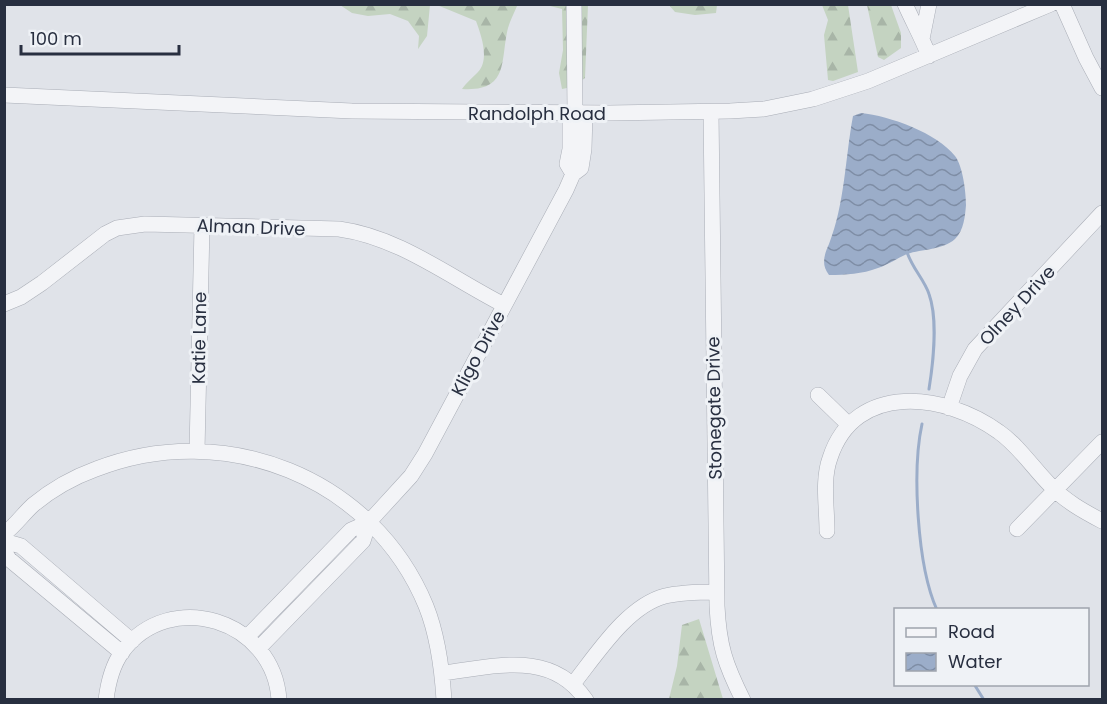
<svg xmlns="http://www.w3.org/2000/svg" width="1107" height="704" font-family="Poppins,sans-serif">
<defs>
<pattern id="forest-firs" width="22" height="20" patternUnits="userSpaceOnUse" patternTransform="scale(1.5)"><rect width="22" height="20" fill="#c4d3c1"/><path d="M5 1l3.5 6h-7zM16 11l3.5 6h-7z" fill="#a8b5a7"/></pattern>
<pattern id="water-waves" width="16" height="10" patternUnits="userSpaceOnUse" patternTransform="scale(1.5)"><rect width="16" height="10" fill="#9badc9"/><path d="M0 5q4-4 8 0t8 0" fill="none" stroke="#7e8da5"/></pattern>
</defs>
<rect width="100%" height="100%" fill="#e0e3e9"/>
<path fill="url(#forest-firs)" d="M340,5H430L427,36L418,49L419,36L408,21L390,14L368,16L352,13Z
M437,5H521L517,6C514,13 510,21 508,28C500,60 510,92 462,89C467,82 472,78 478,72C490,59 481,35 476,21Z
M546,5H588L585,78L572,87L562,89L559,73L563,50L562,9Z
M669,5H717L716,13L695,15L675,12Z
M822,5H848L858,72L833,81L828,80L824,35L828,20Z
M867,5H891L901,33V48L884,60L878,57Z
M699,619L723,699H669L677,666L682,625Z"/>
<path fill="url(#water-waves)" d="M861,113C890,116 937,133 955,156C963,166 966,193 966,205C965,216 964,230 955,239C943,250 922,249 907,254C897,258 888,265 878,268C862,274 846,275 829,275C821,265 824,255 829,244C845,203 845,159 853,116Z"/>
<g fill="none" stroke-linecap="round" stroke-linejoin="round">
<path stroke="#9badc9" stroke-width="3" d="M907,252C912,268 924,279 929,294C938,319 933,364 929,389
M922,424C912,470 917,566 937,610
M974,684L984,700"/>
<g stroke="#a9adb6" stroke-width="16">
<path id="minor" d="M574,4L575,113
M905,4C913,22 922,38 929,56
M1062,4L1086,58L1102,88
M922,39L929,4
M4,95L352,111L609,113L730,111L764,109L813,99L868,81L1051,4
M711,112L717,606C719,646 725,664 743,700
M570,113V149L567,164L573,174
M4,304L21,297L42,283L105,234L117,228L145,224L339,229C399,237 451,278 504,305
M818,395L849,425
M949,408L960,376L975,349L1102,213
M197,451L202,226
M1017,529L1102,442
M827,531C827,507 822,480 830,458C855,381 946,393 999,432C1019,446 1033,468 1050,485C1065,501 1083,511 1102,521
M4,534C15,526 23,514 33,505C51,490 74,477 96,469C224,419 373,477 426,606C438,636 442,668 444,700
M4,541L21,546L132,641
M4,551L9,559L122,653
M247,637L351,530L369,522L378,512L411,476L425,454L566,190L573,174L581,168L584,149L585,113
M259,648L363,541L369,522
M442,673C494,667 551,649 586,700
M573,684C597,654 627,606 665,596C682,592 699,592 716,592
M106,700C108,683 112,666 122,652C170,587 274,620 279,700"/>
</g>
<use href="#minor" stroke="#f3f4f7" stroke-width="15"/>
</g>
<g text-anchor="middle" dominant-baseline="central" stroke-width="6" stroke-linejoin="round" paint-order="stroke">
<g font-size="18" fill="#282f40" stroke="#eff2f6">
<text x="537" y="113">Randolph Road</text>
<text transform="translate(251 227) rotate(2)">Alman Drive</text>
<text transform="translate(1017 305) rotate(-47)">Olney Drive</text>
<text transform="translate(199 338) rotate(-89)">Katie Lane</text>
<text transform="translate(478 353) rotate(-62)">Kligo Drive</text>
<text transform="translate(714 408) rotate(-91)">Stonegate Drive</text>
</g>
</g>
<rect width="1107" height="704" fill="none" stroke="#282f40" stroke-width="12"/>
<rect x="894" y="608" width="195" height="78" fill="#eff2f6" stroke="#9fa4ad" stroke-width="1.5"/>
<rect x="906" y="628" width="30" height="9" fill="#f3f4f7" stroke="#9fa4ad" stroke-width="1.5"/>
<text x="948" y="638" font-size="18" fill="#282f40">Road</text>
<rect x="906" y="653" width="30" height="18" fill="url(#water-waves)" stroke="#9fa4ad" stroke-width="1.5"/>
<text x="948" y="668" font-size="18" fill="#282f40">Water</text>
<path d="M21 45v9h158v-9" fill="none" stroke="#282f40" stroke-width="3"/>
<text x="30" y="45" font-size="18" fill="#282f40" stroke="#eff2f6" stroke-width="4.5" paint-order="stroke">100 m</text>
</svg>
